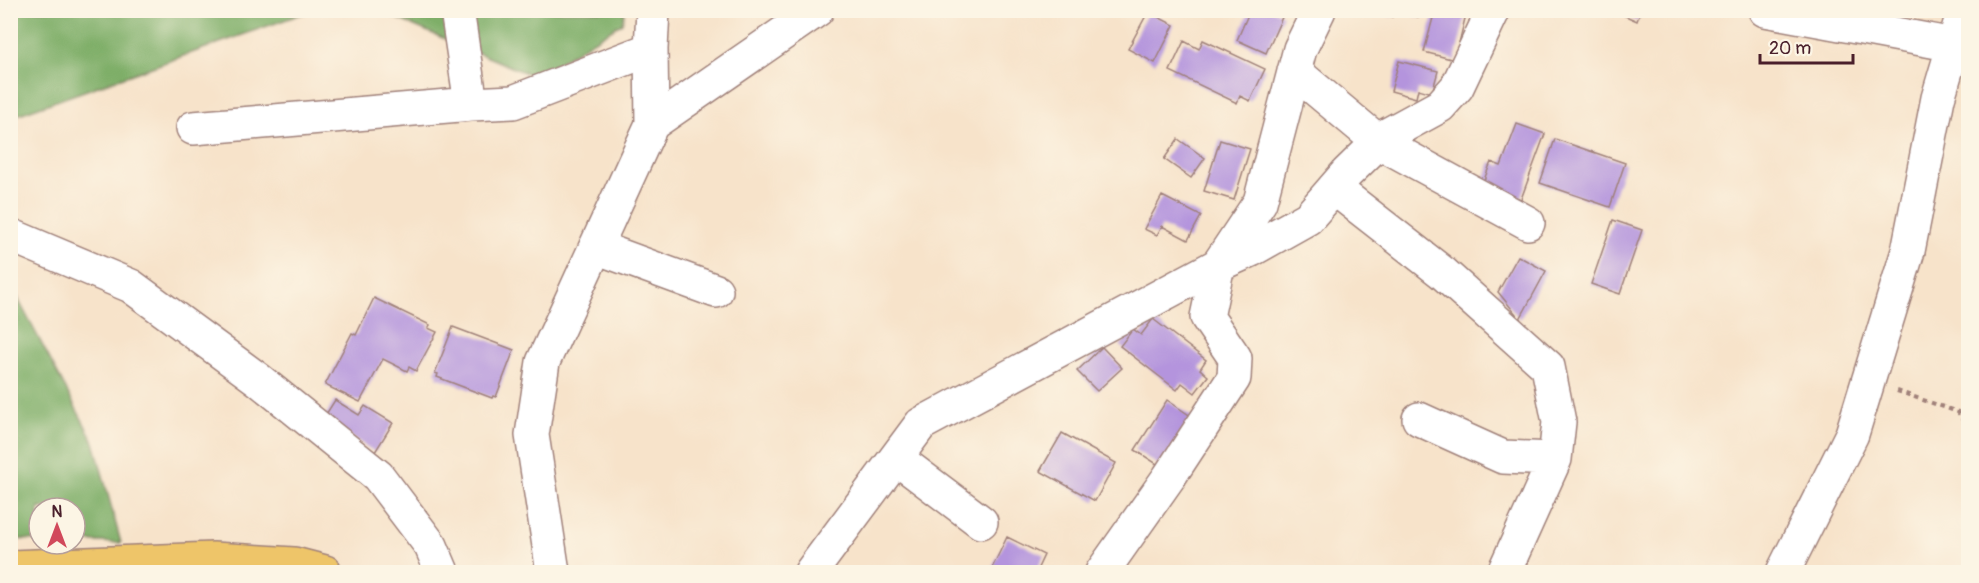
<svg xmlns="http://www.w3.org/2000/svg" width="1979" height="583" font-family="Pangolin,sans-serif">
<rect width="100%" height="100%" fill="#fcf5e5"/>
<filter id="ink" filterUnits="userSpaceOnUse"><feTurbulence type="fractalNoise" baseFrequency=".0167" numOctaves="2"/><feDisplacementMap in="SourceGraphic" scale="12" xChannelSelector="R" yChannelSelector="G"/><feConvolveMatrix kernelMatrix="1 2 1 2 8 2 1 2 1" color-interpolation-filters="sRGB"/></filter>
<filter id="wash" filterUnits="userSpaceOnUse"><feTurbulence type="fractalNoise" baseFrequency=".008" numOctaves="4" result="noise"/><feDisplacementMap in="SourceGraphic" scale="24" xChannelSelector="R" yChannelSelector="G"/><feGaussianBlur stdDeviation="1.35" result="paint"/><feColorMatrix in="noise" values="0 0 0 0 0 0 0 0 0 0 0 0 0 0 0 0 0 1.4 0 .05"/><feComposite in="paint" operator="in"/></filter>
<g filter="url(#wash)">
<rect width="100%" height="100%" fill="#f7e3ca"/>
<path fill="#7eae68" stroke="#64664a" stroke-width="1.5" d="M11,10H310V11L11,117Z
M379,11H625L622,23L535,77Z
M10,279L20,303L94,442L121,543L75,541V508H39V540L11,539Z"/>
<g id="blocks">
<path fill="#b494dd" d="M1250,10H1273L1283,15L1266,53L1237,40Z
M1372,10H1394L1392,17Z
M1396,10H1420L1418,17Z
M1435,10H1467L1455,60L1424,52Z
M1612,10H1641L1637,21Z
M1148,12L1174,25L1155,63L1128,49Z
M1203,40L1265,69L1250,101L1240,96L1237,103L1170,71L1184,41L1199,49Z
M1399,61L1438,71L1432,93L1418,89L1416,98L1391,91Z
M1517,124L1545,134L1521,199L1482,185L1491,162L1501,166Z
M1178,139L1205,158L1191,178L1164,159Z
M1555,139L1625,163L1610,207L1540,183Z
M1220,140L1250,149L1234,200L1204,191Z
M1162,196L1201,216L1188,240L1162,226L1157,235L1144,229Z
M1613,220L1642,230L1620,294L1591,284Z
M1518,256L1546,271L1520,319L1498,292Z
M374,298L430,325L428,328L437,332L416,371L409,367L407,371L383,359L360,402L325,385L352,333L356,335Z
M1153,319L1206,360L1200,369L1208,376L1195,393L1182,383L1177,390L1120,346L1133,329L1141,335Z
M453,327L514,350L496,397L493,396L492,398L437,377L438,374L435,373Z
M1102,347L1122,368L1097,391L1077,371Z
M335,400L359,415L365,406L393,423L375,452L323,419Z
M1167,400L1192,417L1160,466L1135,450Z
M1062,433L1116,463L1095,501L1040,471Z
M1007,537L1044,555L1036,572H1003L992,568Z"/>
</g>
</g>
<g filter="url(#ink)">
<use href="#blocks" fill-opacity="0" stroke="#a0817a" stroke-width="1.5"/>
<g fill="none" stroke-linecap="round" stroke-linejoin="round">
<g stroke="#a0817a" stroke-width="36">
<path id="minor" d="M457,10L471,104
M1765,10L1954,45
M1294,71L1379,142L1528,223
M652,124L817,10
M193,128L471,104L513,102L651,49
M1334,188L1443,273L1548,367L1559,422L1555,459L1504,572
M10,235L131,286L259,380L378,476L431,546L442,572
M596,247L716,291
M1419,419L1503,457L1555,459
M896,458L981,522
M553,572L532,435L543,362L652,124L651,49L653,10
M811,572L921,424L1218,265L1260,202L1300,49L1319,10
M1102,572L1169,477L1234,378L1235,358L1207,317L1218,265L1251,250L1308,218L1347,173L1385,136L1440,106L1457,87L1493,11
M1783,572L1852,434L1908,251L1938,98L1964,10"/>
</g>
<g stroke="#a0817a" stroke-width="36">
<path id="major" d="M10,567L213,559L294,564L325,572"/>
</g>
<path stroke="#a0817a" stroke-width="4" stroke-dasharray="4.5 4.5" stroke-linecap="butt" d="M1897,391L1958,412L1968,429"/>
<use href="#minor" stroke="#fff" stroke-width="33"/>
<use href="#major" stroke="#eec569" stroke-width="33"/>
</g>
</g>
<rect width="1979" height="583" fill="none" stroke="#fcf5e5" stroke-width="36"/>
<g transform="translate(57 526)"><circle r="28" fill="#fcf5e5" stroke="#b59f9b" stroke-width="1.5"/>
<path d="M0-4.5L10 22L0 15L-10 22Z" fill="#d1495b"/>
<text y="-9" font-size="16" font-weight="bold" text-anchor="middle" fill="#4a1f2b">N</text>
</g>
<path d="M1760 54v9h93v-9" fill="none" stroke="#4a1f2b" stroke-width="3"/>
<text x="1769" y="54" font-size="18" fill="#4a1f2b" stroke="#fcf5e5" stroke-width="4.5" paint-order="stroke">20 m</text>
</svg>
